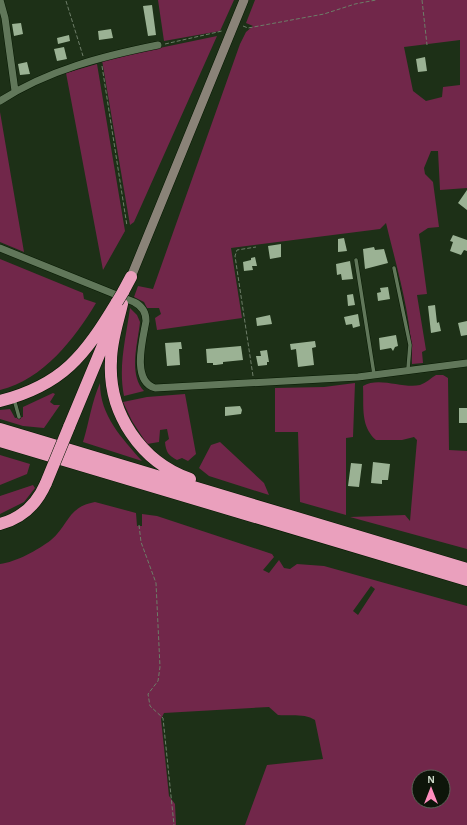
<svg xmlns="http://www.w3.org/2000/svg" width="467" height="825" font-family="'Alegreya Sans',sans-serif">
<rect width="100%" height="100%" fill="#1d3017"/>
<path fill="#71274a" fill-rule="evenodd" d="M158,0H234L220,31L164,41Z
M255,0H467V188L440,190L438,151H431L424,168L425,174L433,182L439,227L428,228L419,234L427,294L417,295L426,350L422,352L423,363L412,364C412,317 397,269 386,223L380,229L231,248L242,318L157,330L155,318L161,314L159,308H147L144,302L134,297L138,286L153,289L240,44L246,32L253,26L246,23ZM460,40V85L443,87L442,97L426,101L413,91L404,47Z
M217,36L134,222L130,225L102,60Z
M97,64L125,231L103,270L66,73Z
M0,112L24,252L0,242Z
M0,259L83,293L84,299L96,303C75,338 43,380 0,390Z
M130,308L137,315L140,322C138,343 128,374 144,391L124,396C118,366 126,338 130,308Z
M436,375H443L448,378L449,450L467,451V549L350,517L405,515L410,521L417,440L414,437L402,440H376C360,426 364,406 363,386C379,376 403,389 420,385C426,383 431,378 436,375Z
M100,383C100,416 122,438 142,461L83,442C89,422 92,401 100,383Z
M355,383L353,437L346,438V515L300,502L298,432H275V388L324,387Z
M53,393L55,394L50,402L54,405H60L44,428L23,426L0,419V410L10,409L15,418L23,417V407Z
M185,394L196,454L188,461L182,458L177,460C168,455 166,452 165,442L169,439L167,429L160,430L159,442L147,444L132,421L123,402L147,397Z
M220,442L264,483L269,495L209,476L199,468L211,445Z
M0,455L30,464L27,474L0,485Z
M33,485L35,488L24,502L0,514V496Z
M95,502L136,513L137,526H142V514L157,516L272,554L274,557L263,570L269,573L279,560L284,568L290,569L297,564L324,566L467,606V825H245L267,765L323,759L315,720C305,713 290,716 278,715L269,707L164,713L161,719L169,796L175,804L176,825H0V564C16,562 38,550 51,540C69,525 67,507 95,502ZM371,586L375,589L358,615L353,611ZM419,777H443V801H419Z"/>
<path fill="#9bb294" d="M152,5L156,35L148,36L143,6Z
M21,23L23,34L14,36L12,24Z
M111,29L113,38L99,40L98,31Z
M69,35L70,41L58,44L57,38Z
M64,47L67,59L57,61L54,49Z
M425,57L427,71L418,72L416,59Z
M27,62L30,74L20,75L18,64Z
M467,190V210L458,203Z
M453,235L467,240V251L464,250L461,255L450,251L453,242L450,241Z
M344,238L347,251L338,252V239Z
M281,244V257L270,259L268,246Z
M374,247L375,250L384,249L388,263L365,269L363,249Z
M255,257L257,266H252L253,270L244,271L243,262L251,260V258Z
M350,261L353,279L342,280L341,274L337,275L336,264Z
M388,287L390,299L378,301L377,293L381,292L380,288Z
M353,294L355,305L348,306L347,295Z
M435,305L437,323L439,322L441,331L431,333L428,306Z
M358,314L360,326L353,328L352,324L346,325L344,317Z
M270,315L272,324L257,326L256,318Z
M467,321V335L461,336L458,323Z
M396,335L398,346L395,347L393,351L391,348L380,350L379,338Z
M315,341L316,347L312,348L314,365L298,367L296,349L291,350L290,344Z
M181,342L182,349H179L180,365L167,366L165,343Z
M241,346L243,360L223,362V364L216,365H213V363H207L206,349Z
M267,350L269,362H267V365L258,366L256,356H261L260,351Z
M240,406L242,410L241,414L225,416V407Z
M459,408H467V423H459Z
M373,462L390,464L388,480H382V484L371,483Z
M351,463L362,464L359,487L348,486Z"/>
<g fill="none" stroke-linecap="round" stroke-linejoin="round">
<g stroke="#061802" stroke-width="4.5">
<path id="lane" d="M356,260L374,374
M394,268L410,345L408,369
M14,399L19,417"/>
</g>
<g stroke="#061802" stroke-width="8">
<path id="street" d="M0,0L5,18L15,91
M0,101C48,70 103,56 158,45
M0,248L134,302C142,306 146,312 146,321C143,339 131,381 155,388L358,377L467,363"/>
</g>
<g stroke="#061802" stroke-width="10">
<path id="secondary" d="M131,277L244,0"/>
</g>
<g stroke="#061802" stroke-width="13">
<path id="highway" d="M123,292L131,277
M122,304C118,322 111,341 111,361C108,413 141,462 190,479
M0,401C63,385 85,355 117,302
M69,427L111,326
M0,429L467,569
M0,441L467,580
M0,524C23,518 37,504 46,483"/>
</g>
<path stroke="#6d7d68" stroke-width="1" stroke-dasharray="4 2" stroke-linecap="butt" d="M422,0L427,45
M66,1L83,56
M243,26L248,28L324,14L355,4L376,0
M165,44L222,31
M102,66L127,226
M253,376L235,256L237,250L256,247
M139,525L141,542L156,583L160,667L158,681L148,694L150,706L163,718L174,825"/>
<use href="#lane" stroke="#61775a" stroke-width="3.5"/>
<use href="#street" stroke="#61775a" stroke-width="7"/>
<use href="#secondary" stroke="#8a8378" stroke-width="9"/>
<use href="#highway" stroke="#eaa0bd" stroke-width="12"/>
<g stroke="#061802" stroke-width="13" stroke-linecap="butt">
<path id="highway-bridge" d="M117,302L123,292
M46,483L69,427"/>
</g>
<use href="#highway-bridge" stroke="#eaa0bd" stroke-width="12"/>
</g>
<g transform="translate(431 789)"><circle r="19" fill="#0d150a" stroke="#5a6356"/>
<path d="M0-3L7 15L0 10L-7 15Z" fill="#fe8ebe"/>
<text y="-6" font-size="11" font-weight="bold" text-anchor="middle" fill="#cdd9c9">N</text>
</g>
</svg>
